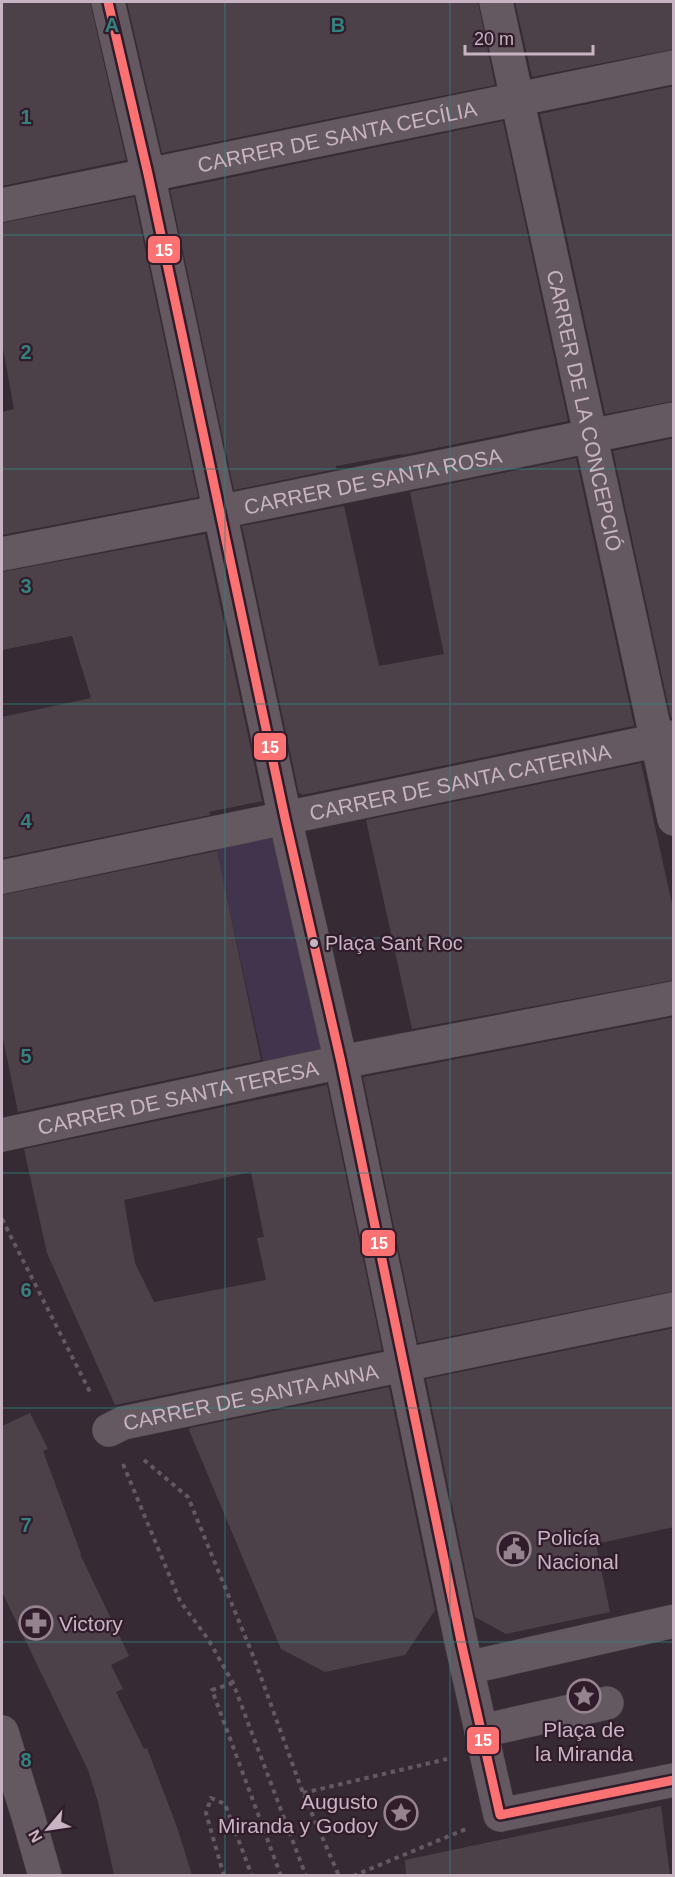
<svg xmlns="http://www.w3.org/2000/svg" width="675" height="1877" font-family="Helvetica,sans-serif">
<rect width="100%" height="100%" fill="#362a34"/>
<path fill="#41344d" d="M277,820L331,1065L263,1061L214,840Z"/>
<path fill="#4c4149" fill-rule="evenodd" d="M2,2H90L126,160L2,186Z
M127,2H478L495,85L162,153Z
M515,2H674V49L532,77Z
M674,86V401L605,414L540,114Z
M503,121L568,421L402,455V454L336,466V469L234,490L170,190Z
M134,197L198,497L2,535V412L14,409L2,343V223Z
M674,438V718H671L613,451Z
M576,458L634,725L633,726L302,795V793L299,794L242,526L344,506L379,666L444,654L410,492Z
M205,534L262,801L209,812L210,815L2,858V717L91,698L72,636L2,650V572Z
M641,763L674,913V980L412,1029L366,820Z
M217,851L261,1060L18,1112L2,1034V895Z
M674,1017V1291L418,1343L363,1077Z
M327,1085L382,1350L115,1405L47,1253L24,1149ZM251,1172L264,1237L257,1238L266,1280L154,1302L135,1263L124,1200Z
M674,1328V1527L596,1544L610,1612L506,1634L475,1617L426,1379Z
M389,1387L435,1610L405,1655L325,1672L281,1649L189,1430L190,1428Z
M30,1413L48,1449L43,1451L81,1554H80L129,1656L111,1665L123,1689L116,1692L144,1749L147,1748L177,1827L192,1875H114L98,1802L88,1770L2,1592V1426Z
M661,1806L670,1875H406L405,1860Z"/>
<g fill="none" stroke-linecap="round" stroke-linejoin="round">
<g stroke="#4f464d" stroke-width="34">
<g id="minor">
<path d="M108,2L148,174L285,818L341,1062L462,1646L500,1815L674,1780"/>
<path id="s1" d="M496,2L674,819"/>
<path id="s2" d="M2,205L674,67"/>
<path id="s3" d="M2,554L219,512L674,419"/>
<path id="s4" d="M2,877L674,737"/>
<path id="s5" d="M2,1135L341,1062L674,998"/>
<path id="s6" d="M109,1430L123,1423L674,1309"/>
<path d="M467,1668L674,1621"/>
<path d="M481,1731L607,1703"/>
<path d="M2,1732L28,1816L45,1876"/>
</g>
</g>
<path stroke="#635962" stroke-width="4" stroke-dasharray="4.5 4.5" stroke-linecap="butt" d="M2,1219L91,1394
M144,1460L188,1497L254,1658L303,1793L339,1876
M123,1464L180,1601L208,1639L233,1683L306,1876
M233,1683L212,1690L281,1876
M303,1793L447,1759
M224,1876L206,1813L211,1798L225,1804L252,1876
M353,1876L466,1829"/>
<use href="#minor" stroke="#645961" stroke-width="33"/>
<g stroke="#311c2c" stroke-width="14">
<path id="bus-1" d="M108,2L148,174L285,818L341,1062L462,1646L500,1815L674,1780"/>
</g>
<use href="#bus-1" stroke="#fc7272" stroke-width="9"/>
</g>
<path fill="none" stroke="#34827f" stroke-width="1.5" stroke-opacity="0.55" d="M225,2V1876M450,2V1876M2,235H674M2,469H674M2,704H674M2,938H674M2,1173H674M2,1408H674M2,1642H674"/>
<defs>
<g id="civic-ring" transform="scale(1.725)"><circle r="9.5" fill="#311c2c" stroke="#958390" stroke-width="1.5"/><path d="M-.6-6.5H3V-4.5H.6V-3L4-1V1h2V6H-6V1h2V-1L-.6-3ZM-1.2 2.5V6h2.4V2.5Z" fill="#958390"/></g>
<g id="pharmacy-ring" transform="scale(1.725)"><circle r="9.5" fill="#311c2c" stroke="#958390" stroke-width="1.5"/><path d="M-2-6h4v4h4v4h-4v4h-4v-4h-4v-4h4Z" fill="#958390"/></g>
<g id="sight-ring" transform="scale(1.725)"><circle r="9.5" fill="#311c2c" stroke="#958390" stroke-width="1.5"/><path d="M0-6L1.8-2.2L6-1.7L2.9 1.2L3.7 5.4L0 3.3L-3.7 5.4L-2.9 1.2L-6-1.7L-1.8-2.2Z" fill="#958390"/></g>
</defs>
<g fill-rule="evenodd">
<use href="#civic-ring" x="514" y="1549"/>
<use href="#pharmacy-ring" x="36" y="1623"/>
<use href="#sight-ring" x="584" y="1696"/>
<use href="#sight-ring" x="401" y="1813"/>
</g>
<circle fill="#c8b3c2" stroke="#311c2c" stroke-width="2" cx="314" cy="943" r="5"/>
<g text-anchor="middle" dominant-baseline="central" stroke-width="4.5" stroke-linejoin="round" paint-order="stroke">
<g font-size="20" fill="#c8b3c2" stroke="#311c2c" text-anchor="start">
<text x="325" y="943">Plaça Sant Roc</text>
</g>
<g font-size="21" fill="#c8b3c2" stroke="#311c2c">
<text stroke="none"><textPath href="#s2" startOffset="342">CARRER DE SANTA CECÍLIA</textPath></text>
<text stroke="none"><textPath href="#s1" startOffset="418">CARRER DE LA CONCEPCIÓ</textPath></text>
<text stroke="none"><textPath href="#s3" startOffset="378">CARRER DE SANTA ROSA</textPath></text>
<text stroke="none"><textPath href="#s4" startOffset="468">CARRER DE SANTA CATERINA</textPath></text>
<text stroke="none"><textPath href="#s5" startOffset="180">CARRER DE SANTA TERESA</textPath></text>
<text stroke="none"><textPath href="#s6" startOffset="146">CARRER DE SANTA ANNA</textPath></text>
</g>
<g font-size="21" fill="#c8b3c2" stroke="#311c2c" text-anchor="start">
<text x="537" y="1537">Policía<tspan x="537" dy="24">Nacional</tspan></text>
<text x="59" y="1623">Victory</text>
<text x="584" y="1729" text-anchor="middle">Plaça de<tspan x="584" dy="24">la Miranda</tspan></text>
<text x="378" y="1801" text-anchor="end">Augusto<tspan x="378" dy="24">Miranda y Godoy</tspan></text>
</g>
</g>
<g font-size="20" text-anchor="middle" font-weight="bold" fill="#34827f" stroke="#311c2c" stroke-width="4.5" stroke-linejoin="round" paint-order="stroke">
<text x="112" y="32">A</text>
<text x="338" y="32">B</text>
<text x="26" y="124">1</text>
<text x="26" y="359">2</text>
<text x="26" y="593">3</text>
<text x="26" y="828">4</text>
<text x="26" y="1063">5</text>
<text x="26" y="1297">6</text>
<text x="26" y="1532">7</text>
<text x="26" y="1767">8</text>
</g>
<g stroke="#311c2c" stroke-width="2">
<rect x="147" y="235" width="34" height="29" rx="6" fill="#fc7272"/>
<rect x="253" y="732" width="34" height="29" rx="6" fill="#fc7272"/>
<rect x="361" y="1229" width="35" height="28" rx="6" fill="#fc7272"/>
<rect x="466" y="1726" width="34" height="29" rx="6" fill="#fc7272"/>
</g>
<g font-size="16" text-anchor="middle" font-weight="bold" fill="#fff">
<text x="164" y="256">15</text>
<text x="270" y="753">15</text>
<text x="379" y="1249">15</text>
<text x="483" y="1746">15</text>
</g>
<rect width="675" height="1877" fill="none" stroke="#c8b3c2" stroke-width="6"/>
<g transform="translate(48 1829) rotate(241)" stroke="#311c2c" stroke-width="4.5" paint-order="stroke">
<path d="M0-4.5L10 22L0 15L-10 22Z" fill="#c8b3c2"/>
<text y="-9" font-size="16" font-weight="bold" text-anchor="middle" fill="#c8b3c2">N</text>
</g>
<path d="M465 45v9h128v-9" fill="none" stroke="#c8b3c2" stroke-width="3"/>
<text x="474" y="45" font-size="18" fill="#c8b3c2" stroke="#311c2c" stroke-width="4.5" paint-order="stroke">20 m</text>
</svg>
